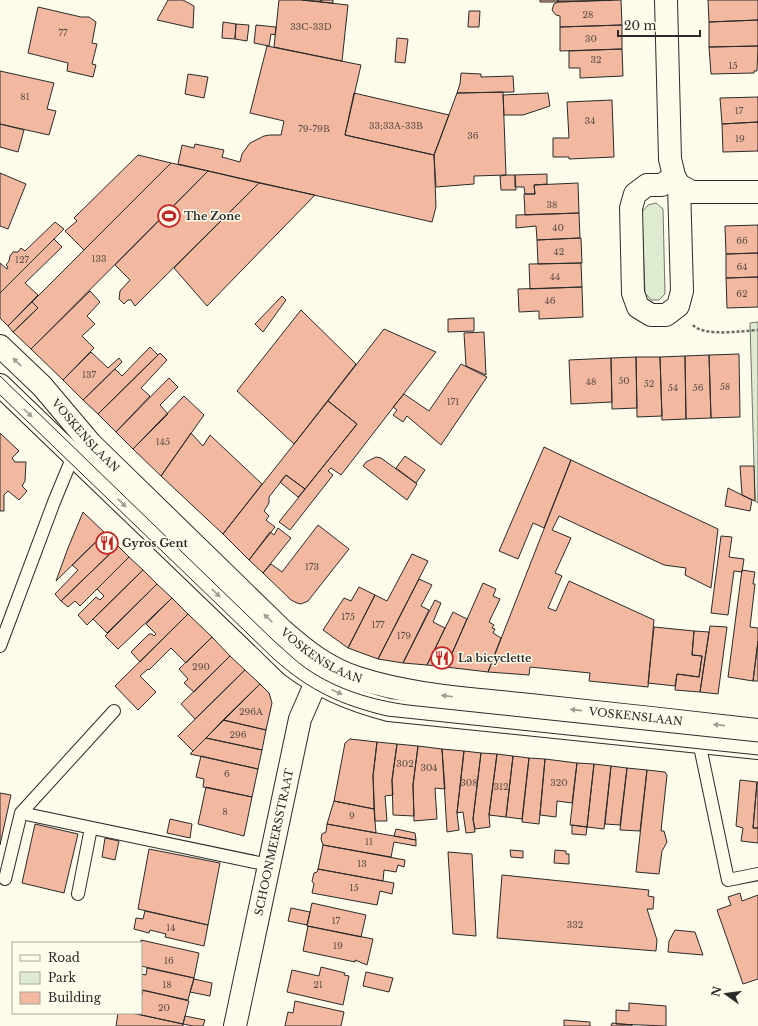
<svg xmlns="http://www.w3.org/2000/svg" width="758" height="1026" font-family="'Libre Baskerville',serif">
<rect width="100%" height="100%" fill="#fdfbea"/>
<path fill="#deebd1" stroke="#74746e" d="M656,203L663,209L665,294L659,300H651L645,293L642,212L648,205Z
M758,322V503L755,501L750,323Z"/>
<path fill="#f2b8a0" stroke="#2b2b2b" d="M168,0H183L194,6L193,28L157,20Z
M279,0H302L348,5L342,61L274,47Z
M302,0H321V2Z
M321,0H333V3L321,2Z
M540,0H558V2H540Z
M558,0H612L558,2Z
M621,0L622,25L560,27V16L556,15L552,10L554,4L558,2Z
M708,0H758V20L709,22Z
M38,7L81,17H89L96,22L92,43L97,44L92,64L96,65L93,77L67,71L68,63L28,53Z
M469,11H480L479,27H468Z
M758,20V46L709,47V22Z
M223,22L236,24L235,39L222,38Z
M236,24L249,25L247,41L235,39Z
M256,25L276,27L275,35L271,34L269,46L254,43Z
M622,25V49L560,51V27Z
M397,38L408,39L405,63L395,62Z
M267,46L361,65L345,135L434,155L436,207L432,222L178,164L182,145L194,148L195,144L224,150L222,157L240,162L242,154L250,143L264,136L270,135H281L284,121L250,113Z
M758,46L757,71H754V73L711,74L709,47Z
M622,49L623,76L580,78V68H569V51Z
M0,71L54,83L47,109L56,111L49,135L0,124Z
M461,73L481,74V77L513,76L514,92L457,93L460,84Z
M188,74L208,77L204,98L185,94Z
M503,92L506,175L474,176V184L436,187L434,155L457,93Z
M354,93L449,115L434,155L345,135Z
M548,93L550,106L523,115H504L503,95Z
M758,97V122L722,124L720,98Z
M612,100L614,157L569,159V157H553V138H569L567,102Z
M758,122V151L723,152L722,124Z
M0,124L24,130L18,152L0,147Z
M138,155L171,163L84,250L65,231L77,221L74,218Z
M171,163L208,171L31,349L13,332L38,308L32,302Z
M208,171L259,183L135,306L131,300H128L124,304L119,299L120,291L130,280L115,265Z
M0,173L26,184L8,229L0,226Z
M547,174V184L534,185L535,194H525L524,187H515V175Z
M506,175H515L516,190H501L500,176Z
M259,183L315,195L207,306L174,268Z
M578,183L579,213L525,215L524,194H535L534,185Z
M579,213L580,238L537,240L536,226L516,228V215Z
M55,222L64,229L0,293V263L7,269L8,267L6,265L9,261L10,256L13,252H18L21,248L25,251Z
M758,225V253L726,254L725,226Z
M580,238H581L582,263L538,264L537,240Z
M54,239L62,247L25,283L38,295L8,326L0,318V293Z
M758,253V277L726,278V254Z
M581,263L582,287L530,289L529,264Z
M758,277V307L727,308L726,278Z
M582,287L583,317L539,319V311L519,312L518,289Z
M90,291L100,302L87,316L95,324L82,336L94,348L63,380L31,349Z
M282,296L286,300L263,332L255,324Z
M32,302L38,308L13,332L8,326Z
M301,310L356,364L294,444L237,391Z
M474,318V331L448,332V319Z
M384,329L436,352L341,475L331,468L328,471L333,475L290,530L279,522L357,424L328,401Z
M484,332L486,375L466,366L464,333Z
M150,347L158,355L98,414L83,400L115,369L122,376Z
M91,352L108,368L119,358L122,362L83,400L63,380Z
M160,353L167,360L141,388L150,396L116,432L98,414Z
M739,354L740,417L711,418L709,355Z
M709,355L711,418L686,419L685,356Z
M685,356L686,419L662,420L660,357Z
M636,357H660L662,416L637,417Z
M636,357L637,408L612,409L611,358Z
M611,358L612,402L571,404L569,360Z
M461,364L487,377L441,445L407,416L403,422L393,415L397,410L393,407L404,394L429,411Z
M169,378L178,387L160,405L168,414L133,449L116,432Z
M184,396L204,415L161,476L133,449Z
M328,401L357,424L305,489L286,475L269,497V503L264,511L269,516L266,520L275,527L249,560L223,534Z
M0,433L19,451L12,458L15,462H26L25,481L22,486L27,491L19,500L8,491L4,495V511H0Z
M191,433L203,446L210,435L262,484L223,534L161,476Z
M544,447L571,460L544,528L533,523L518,559L499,551Z
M405,456L425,470L416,483L396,468Z
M376,457L381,458L417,484L407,500L363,466L366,462Z
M571,460L718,529L711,588L685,575L686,568L664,565L559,516L552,530L571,538L555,573L562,576L548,608L556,611L569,581L654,620L648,687L589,681L590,673L530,667L529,675L488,672Z
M740,466H754L755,501L742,495Z
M286,475L305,489L298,497L280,482Z
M728,488L752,500L750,511L725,506Z
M83,512L105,533L56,581L68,548Z
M318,525L349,549L308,601L301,604L297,603L291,600L263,573L271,564L282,572Z
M278,528L291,538L263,573L249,560L270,532L274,535Z
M105,533L118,546L61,601L55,594L78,570L72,565Z
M721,536L732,537L729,557L744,559L742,572L734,571L728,615L711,613Z
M118,546L129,557L80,606L75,601L68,607L61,601Z
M412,554L428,561L378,659L348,648L375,595L387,601Z
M129,557L143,570L87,625L78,615L96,597L100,600L104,596L97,589Z
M143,570L157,584L107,633L93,619Z
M742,570L755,572L753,584H755L750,627L758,628V641L753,681L728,677Z
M419,579L432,585L421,606L429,610L403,663L378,659Z
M483,583L496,589L493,596L500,599L489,622L494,625L492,628L495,629L493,633L501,638L488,672L446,667Z
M157,584L172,598L118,649L105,636Z
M359,587L375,595L348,648L323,630L344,598L351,601Z
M172,598L188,614L140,662L131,652L149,634H152L154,636L156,634L146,624Z
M435,600L441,603L433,622L445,628L427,665L403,663Z
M453,612L467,619L446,667L427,665Z
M188,614L212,637L186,663L171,648L149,670L148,669L140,676L156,692L138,710L115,686Z
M710,626L727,627L718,694L700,692Z
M654,627L694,631L692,655L702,656L699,677L677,674L675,686L648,683Z
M694,631L709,632L700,692L675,690L677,674L699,677L702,656L692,655Z
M212,637L230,656L194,692L184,683L188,679L179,669Z
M758,641V681H753Z
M230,656L245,670L195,719L181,704Z
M245,670L260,684L193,751L178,736Z
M260,684L269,693L272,703L266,730L223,720Z
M223,720L266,730L262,750L206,738Z
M206,738L262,750L258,769L190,754Z
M350,739L377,742L373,776L374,809L334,801L345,743Z
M377,742L397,744L392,780L393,795L385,796L387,821H375L373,776Z
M397,744L418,746L413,785L414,816L393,815L392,780Z
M418,746L442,749L445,789L435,788L437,819L414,821L413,785Z
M442,749L464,751L457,813L459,830L447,832Z
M464,751L481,753L473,819L475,832L466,833L463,812L457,813Z
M481,753L497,754L489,815L490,827L475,829L473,819Z
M497,754L513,756L506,817L489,815Z
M201,756L258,769L252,797L203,787L204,779L196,777Z
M513,756L529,758L522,819L506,817Z
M529,758L545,759L539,824L522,822Z
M545,759L577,763L572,803L557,801L556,817L540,815Z
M577,763L594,764L587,827L570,825Z
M594,764L611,766L604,829L587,827Z
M611,766L627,768L620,825L605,824Z
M627,768L647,770L640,831L620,830Z
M647,770L665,772L667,775L661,831H664L667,842L662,851L659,874L636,872Z
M740,780L757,782L753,828H758V843L741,841L743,828L736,826Z
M757,782H758V828H753Z
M206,787L252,797L244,836L198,824Z
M0,793L11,795L0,845Z
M334,801L374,809L376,833L327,824Z
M170,819L192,824L190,838L167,833Z
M35,824L78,834L64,893L22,883Z
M327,824L416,840V846L394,842L391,857L323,845L321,839L322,834L326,832Z
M572,825L587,827L586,835L572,834Z
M396,829L415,833L416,840L394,836Z
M105,838L119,841L115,860L102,857Z
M323,845L405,860L404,867L398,865L396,872L384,870L383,881L318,869Z
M149,849L220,863L208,925L138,909Z
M510,850L523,851V858L511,857Z
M555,850L566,851V854H569V864L554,863Z
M448,852L472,854L476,936L453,934Z
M318,869L394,883L392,894L380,891L377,905L312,893L314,884L312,881L314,873L317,872Z
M502,875L649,890L648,896L654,897L653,909H647L657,940L656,951L497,938Z
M740,893L742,901L758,895V979L743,984L717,910L731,905L728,897Z
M312,903L366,915L361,937L307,926Z
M291,908L310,912L307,925L288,921Z
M145,911L208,925L204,946L165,937L166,934L150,930L149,933L134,929L136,918L143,919Z
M308,926L373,939L367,965L355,960V962L303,951Z
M675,930L695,932L703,955L668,952L669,941Z
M141,940L199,953L194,978L141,966Z
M321,967L345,973L344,975L349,976L343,1005L287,992L292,970L319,976Z
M147,968L194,978L188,1000L141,990V974L146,975Z
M366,972L393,978L389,992L363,986Z
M194,979L212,983L210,996L190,992Z
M143,990L189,1001L183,1024L132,1013H141V999Z
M295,1001L344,1012L341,1026H285L288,1012L293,1013Z
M629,1003L666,1006V1026L616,1024V1010L629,1011Z
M118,1013H132L183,1024V1026H116Z
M185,1016L205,1020L203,1026H193L183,1024Z
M564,1020L590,1022V1026H564Z
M612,1023L632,1025V1026H611Z"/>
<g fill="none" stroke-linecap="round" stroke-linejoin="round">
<g stroke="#2b2b2b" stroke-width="14">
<path id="lane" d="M0,646L54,502L73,456
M698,737L728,880L758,874
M21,813L114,711
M5,879L21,813L269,865
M78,894L91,828"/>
</g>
<g stroke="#2b2b2b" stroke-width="24">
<g id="street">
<path d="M666,0L670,159L674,176L679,185L692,192H758"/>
<path d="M674,176L662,185H647L635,194L631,208L633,293L638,307L651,315H666L678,306L682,291L679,185"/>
<path id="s1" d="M235,1026L300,719L324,664"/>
</g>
</g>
<g stroke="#2b2b2b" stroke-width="24">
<g id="secondary">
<path id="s2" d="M0,346L42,386L91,444L282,630C306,651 327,668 358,678C410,695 466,698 520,704C599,712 679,721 758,730"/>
<path d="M0,385L292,666C321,688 353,701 389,710L758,748"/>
</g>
</g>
<path stroke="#6a6964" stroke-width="2.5" stroke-dasharray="3 2" stroke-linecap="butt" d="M693,325C704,337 742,331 758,330"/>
<use href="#lane" stroke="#fdfbea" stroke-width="12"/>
<use href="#street" stroke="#fdfbea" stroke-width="22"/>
<use href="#secondary" stroke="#fdfbea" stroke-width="22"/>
<path stroke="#2b2b2b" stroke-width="1" d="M0,376L274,641C285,650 295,661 307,669C338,690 372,700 408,705L758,742
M0,395L274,659C310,691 341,705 387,716L758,755"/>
</g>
<defs><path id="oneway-solid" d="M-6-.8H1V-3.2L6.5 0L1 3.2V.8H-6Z"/></defs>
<g fill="#9e9d94">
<use href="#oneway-solid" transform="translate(17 362) rotate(-136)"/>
<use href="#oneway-solid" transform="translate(28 413) rotate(44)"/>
<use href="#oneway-solid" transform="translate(122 503) rotate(44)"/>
<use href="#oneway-solid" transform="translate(216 593) rotate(44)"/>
<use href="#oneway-solid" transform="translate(268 618) rotate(-136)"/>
<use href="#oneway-solid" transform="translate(337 692) rotate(25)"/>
<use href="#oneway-solid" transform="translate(447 696) rotate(-173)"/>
<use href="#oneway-solid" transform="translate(576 710) rotate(-174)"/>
<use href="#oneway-solid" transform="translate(719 725) rotate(-174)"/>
</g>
<defs>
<g id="stadium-ring" transform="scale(1.15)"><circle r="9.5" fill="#fdfbea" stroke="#c62828" stroke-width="1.5"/><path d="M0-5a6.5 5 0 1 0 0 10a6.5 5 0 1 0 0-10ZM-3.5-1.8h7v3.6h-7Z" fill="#c62828"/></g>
<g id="restaurant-ring" transform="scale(1.15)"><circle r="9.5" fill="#fdfbea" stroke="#c62828" stroke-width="1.5"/><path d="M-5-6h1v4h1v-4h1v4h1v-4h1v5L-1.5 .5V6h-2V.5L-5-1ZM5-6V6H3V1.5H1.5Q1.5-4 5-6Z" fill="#c62828"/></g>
</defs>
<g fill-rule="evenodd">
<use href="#stadium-ring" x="169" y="216"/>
<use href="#restaurant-ring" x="107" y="543"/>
<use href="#restaurant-ring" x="442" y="658"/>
</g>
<g text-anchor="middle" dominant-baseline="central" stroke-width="3" stroke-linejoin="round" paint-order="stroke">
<g font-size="9" fill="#5d4e48">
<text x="588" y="14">28</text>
<text x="311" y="26">33C-33D</text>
<text x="63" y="32">77</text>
<text x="591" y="38">30</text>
<text x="596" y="59">32</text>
<text x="733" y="65">15</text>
<text x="25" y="96">81</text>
<text x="739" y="110">17</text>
<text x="590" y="120">34</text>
<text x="396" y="125">33;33A-33B</text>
<text x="314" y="128">79-79B</text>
<text x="473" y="135">36</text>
<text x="740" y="138">19</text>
<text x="552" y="204">38</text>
<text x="558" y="227">40</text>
<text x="742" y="240">66</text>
<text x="559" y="251">42</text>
<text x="99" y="258">133</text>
<text x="22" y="259">127</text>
<text x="742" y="266">64</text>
<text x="555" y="276">44</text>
<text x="742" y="293">62</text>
<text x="550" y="300">46</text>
<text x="89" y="374">137</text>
<text x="624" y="380">50</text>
<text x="591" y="381">48</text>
<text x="649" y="383">52</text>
<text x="725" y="386">58</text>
<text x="673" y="387">54</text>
<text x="698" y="387">56</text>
<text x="453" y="401">171</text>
<text x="163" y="441">145</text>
<text x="312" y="566">173</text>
<text x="348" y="616">175</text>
<text x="378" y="624">177</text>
<text x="404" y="635">179</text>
<text x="201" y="666">290</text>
<text x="251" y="711">296A</text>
<text x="238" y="734">296</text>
<text x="405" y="763">302</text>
<text x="429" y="767">304</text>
<text x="227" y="773">6</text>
<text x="469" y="782">308</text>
<text x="559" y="782">320</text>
<text x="501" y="786">312</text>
<text x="225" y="811">8</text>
<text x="352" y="815">9</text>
<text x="369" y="841">11</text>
<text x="362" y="863">13</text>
<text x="354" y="887">15</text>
<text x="336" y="920">17</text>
<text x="575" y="924">332</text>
<text x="171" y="927">14</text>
<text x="338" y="945">19</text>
<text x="169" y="960">16</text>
<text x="167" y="984">18</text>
<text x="318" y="984">21</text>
<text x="164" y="1007">20</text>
</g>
<g font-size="11" font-weight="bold" fill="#2b2b2b" stroke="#fdfbea" text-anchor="start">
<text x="184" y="216">The Zone</text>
<text x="122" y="543">Gyros Gent</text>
<text x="458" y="658">La bicyclette</text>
</g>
<g font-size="11" fill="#2b2b2b" stroke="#fdfbea">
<text stroke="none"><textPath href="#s2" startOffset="124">VOSKENSLAAN</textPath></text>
<text stroke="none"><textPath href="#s2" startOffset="448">VOSKENSLAAN</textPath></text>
<text stroke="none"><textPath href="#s2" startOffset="772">VOSKENSLAAN</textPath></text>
<text stroke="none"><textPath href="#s1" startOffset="188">SCHOONMEERSSTRAAT</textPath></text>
</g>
</g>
<rect x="12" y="942" width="130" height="72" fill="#fdfbea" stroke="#a9a89e"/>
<rect x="20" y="955" width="20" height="6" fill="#fdfbea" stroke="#a9a89e"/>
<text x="48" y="962" font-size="12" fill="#2b2b2b">Road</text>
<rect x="20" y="972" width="20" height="12" fill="#deebd1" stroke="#a9a89e"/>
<text x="48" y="982" font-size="12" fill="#2b2b2b">Park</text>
<rect x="20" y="992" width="20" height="12" fill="#f2b8a0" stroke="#a9a89e"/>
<text x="48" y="1002" font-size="12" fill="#2b2b2b">Building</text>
<g transform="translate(726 994) rotate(284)" stroke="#fdfbea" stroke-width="3" paint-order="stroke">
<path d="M0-3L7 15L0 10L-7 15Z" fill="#2b2b2b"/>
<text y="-6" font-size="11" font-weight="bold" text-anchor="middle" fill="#2b2b2b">N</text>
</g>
<path d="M618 30v6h82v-6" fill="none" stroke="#2b2b2b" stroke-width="2"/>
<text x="624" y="30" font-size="12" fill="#2b2b2b" stroke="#fdfbea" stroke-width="3" paint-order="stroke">20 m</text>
</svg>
